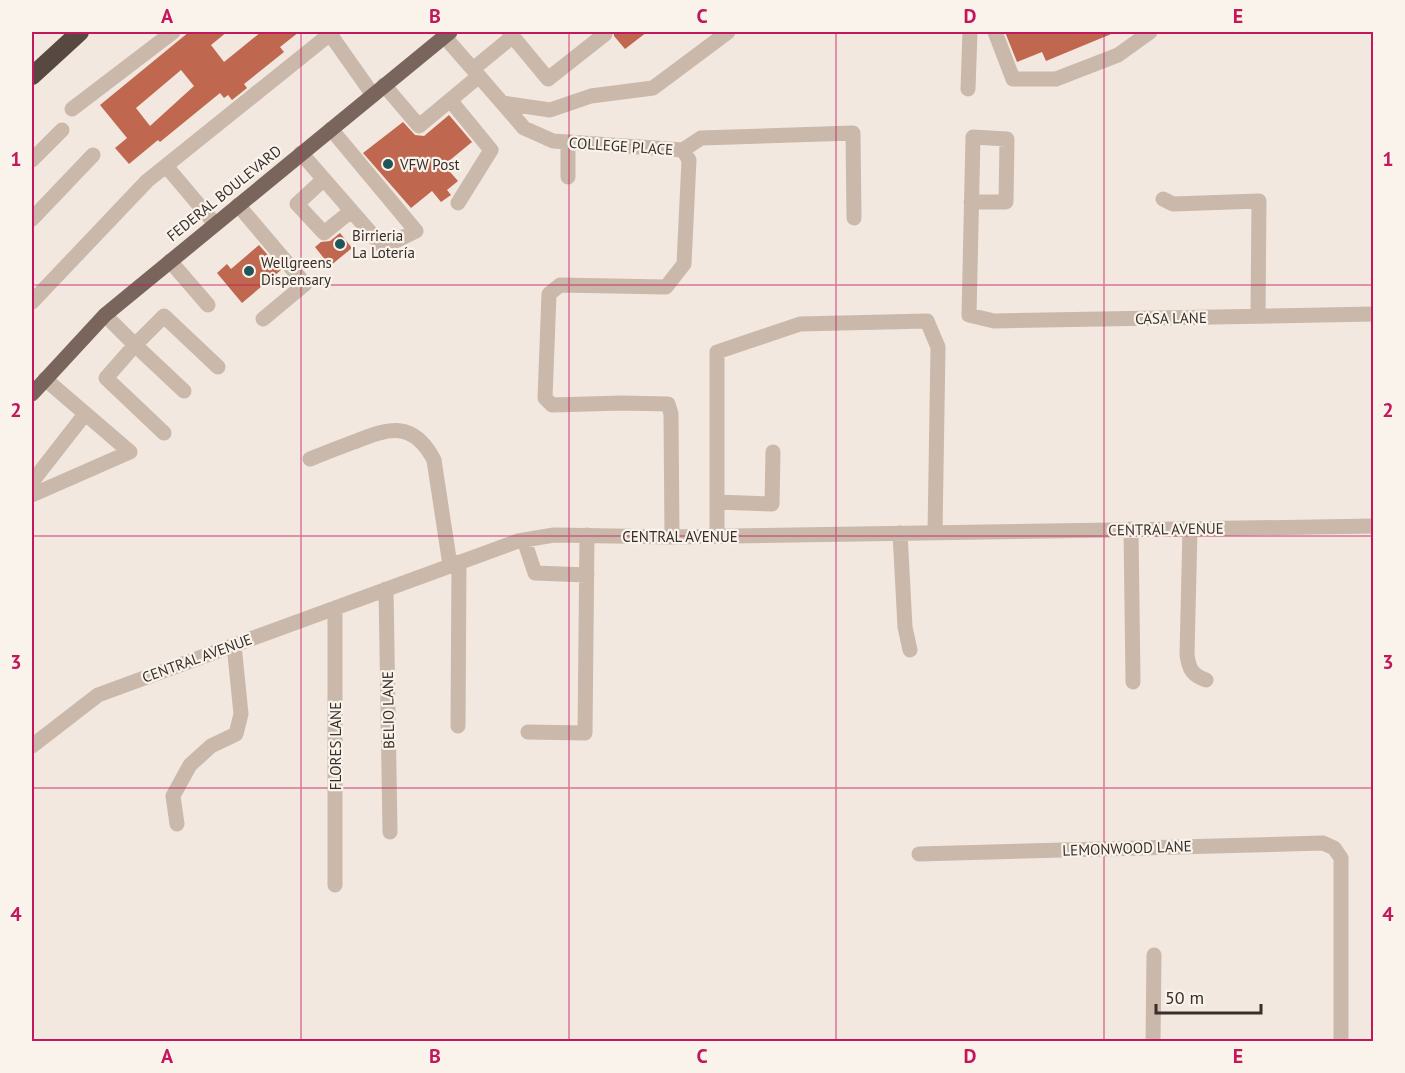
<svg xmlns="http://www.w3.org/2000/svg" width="1405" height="1073" font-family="'PT Sans',sans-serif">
<rect width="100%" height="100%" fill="#f2e8df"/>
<path fill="#c0674f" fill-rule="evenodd" d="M189,32H227L211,45L224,62L261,32H299L280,47L284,52L244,84L247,88L232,100L228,95L224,98L220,93L160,142L158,140L129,164L115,148L127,138L100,105ZM181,70L194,86L150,126L136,108Z
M614,32H647L625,49L614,36Z
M1005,32H1116L1046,61L1042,52L1017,62Z
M449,115L472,142L444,165L458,181L447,190L451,195L441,202L432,191L411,208L363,153L403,122L415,135L424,136Z
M340,233L352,248L330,266L315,247L321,242L330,241Z
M259,245L281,270L242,303L217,273L227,264L231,269Z"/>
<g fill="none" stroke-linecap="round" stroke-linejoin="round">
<path stroke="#cab8ab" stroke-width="15" d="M333,32L330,34L373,95
M509,32L548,79L605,34L603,32
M995,32L1013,79H1056L1118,55L1150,32
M444,36L524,128L553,141L683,150
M473,69L512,37
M384,85L419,126L479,76
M968,89L970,32
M450,100L491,150L458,203
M503,103L550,110L591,96L653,88L728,32
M72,109L173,32
M683,150L701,138L853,133L854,218
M301,153L383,247L416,231L331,129
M32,160L62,130
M166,166L215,224
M568,177V142
M324,179L297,204L324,233L351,211
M1163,199L1173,204L1259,201L1258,316
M971,202H1006L1007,139L973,137L969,315L994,321L1374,314
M238,205L305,284L263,319
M32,219L93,155
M170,261L208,305
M32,302L147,181L330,34
M105,315L135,345L164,316L218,367
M164,433L106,378L135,345L184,391
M310,459C325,453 340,447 354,442C389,428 413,420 434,460L450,565
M32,482L85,414
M32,495L130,452L45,379
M717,502L772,504L773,452
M1131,529L1133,682
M1190,529L1187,655C1189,669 1192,675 1206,680
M900,533L905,627L910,650
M717,536V352L800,324L927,321L938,347L935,533
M672,537L671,414L668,404L622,403L552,405L545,398L549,294L560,285L666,287L684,264L689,160L683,150
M524,540L535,573L587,575
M386,589L390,832
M458,726L459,562
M528,732L585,733L587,535
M32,746L98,695L518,541L554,535L672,537L1374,526
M177,824L173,796L190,765L211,746L236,734L241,714L234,645
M919,854L1323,843L1334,848L1341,858V1042
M335,885V608
M1153,1042L1154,955"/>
<path stroke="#79655c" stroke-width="15" d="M32,394L105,315L450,32"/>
<path stroke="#584842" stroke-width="18" d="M32,76L80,32"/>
</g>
<path fill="none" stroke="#c2185b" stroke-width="1.5" stroke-opacity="0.55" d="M301,32V1042M569,32V1042M836,32V1042M1104,32V1042M32,285H1374M32,536H1374M32,788H1374"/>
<g fill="#215658" stroke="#f9f3eb" stroke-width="2">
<circle cx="388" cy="164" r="6"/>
<circle cx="340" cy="244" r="6"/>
<circle cx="249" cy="271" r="6"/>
</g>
<g text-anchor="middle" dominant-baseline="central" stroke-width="4.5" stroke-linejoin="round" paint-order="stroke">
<g font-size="15" fill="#382e2a" stroke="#f9f3eb">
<text transform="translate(621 146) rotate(4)">COLLEGE PLACE</text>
<text transform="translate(224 193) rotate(-39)">FEDERAL BOULEVARD</text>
<text transform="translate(1171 318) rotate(-1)">CASA LANE</text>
<text transform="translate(1166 529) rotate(-1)">CENTRAL AVENUE</text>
<text x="680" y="536">CENTRAL AVENUE</text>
<text transform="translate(197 658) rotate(-20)">CENTRAL AVENUE</text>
<text transform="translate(388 710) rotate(-91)">BELIO LANE</text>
<text transform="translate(335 746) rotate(-90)">FLORES LANE</text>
<text transform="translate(1127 848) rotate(-2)">LEMONWOOD LANE</text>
</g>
<g font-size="15" fill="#382e2a" stroke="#f9f3eb" text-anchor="start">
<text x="400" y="164">VFW Post</text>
<text x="352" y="235">Birrieria<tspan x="352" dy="17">La Lotería</tspan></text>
<text x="261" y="262">Wellgreens<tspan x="261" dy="17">Dispensary</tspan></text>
</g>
</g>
<rect width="1405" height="1073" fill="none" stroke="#f9f3eb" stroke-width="66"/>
<path d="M1156 1004v9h105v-9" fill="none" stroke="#382e2a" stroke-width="3"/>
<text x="1165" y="1004" font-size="18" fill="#382e2a" stroke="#f9f3eb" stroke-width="4.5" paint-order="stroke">50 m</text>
<rect x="33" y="33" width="1339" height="1007" fill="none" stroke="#c2185b" stroke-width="2"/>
<g font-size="20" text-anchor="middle" font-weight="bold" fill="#c2185b">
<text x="167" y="23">A</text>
<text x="435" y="23">B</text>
<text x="702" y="23">C</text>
<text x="970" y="23">D</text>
<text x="1238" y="23">E</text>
<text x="16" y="166">1</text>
<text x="1388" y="166">1</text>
<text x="16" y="417">2</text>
<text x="1388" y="417">2</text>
<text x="16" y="669">3</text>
<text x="1388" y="669">3</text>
<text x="16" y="921">4</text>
<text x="1388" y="921">4</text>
<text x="167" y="1063">A</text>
<text x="435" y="1063">B</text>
<text x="702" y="1063">C</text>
<text x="970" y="1063">D</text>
<text x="1238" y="1063">E</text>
</g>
</svg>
